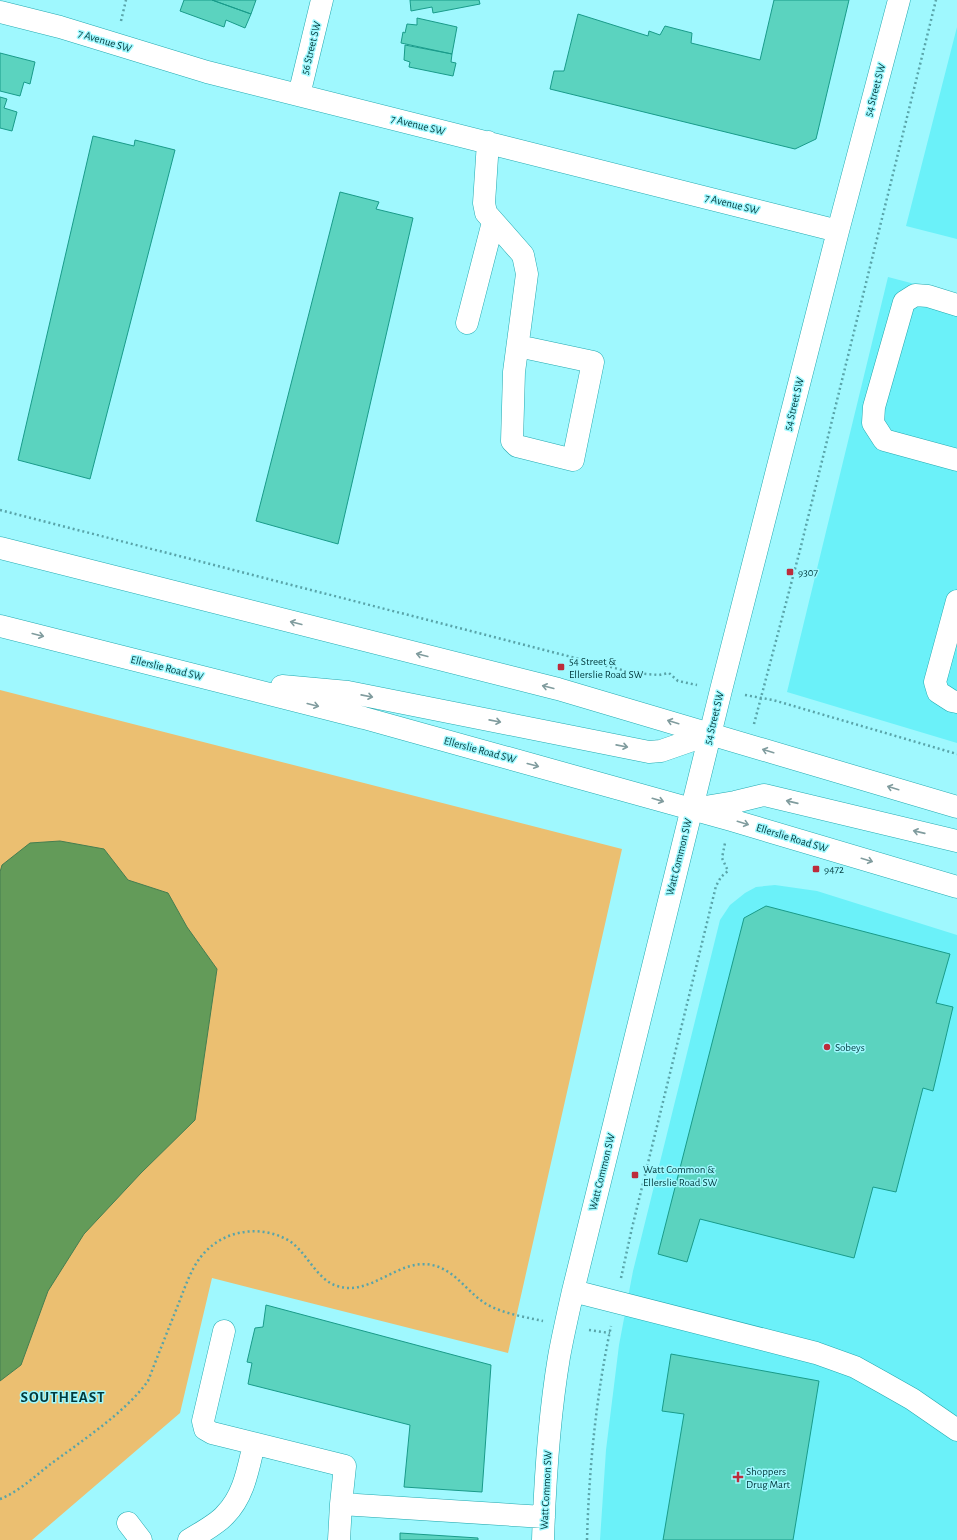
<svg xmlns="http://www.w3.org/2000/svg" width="957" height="1540" font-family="'Alegreya Sans',sans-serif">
<rect width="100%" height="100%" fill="#9ff8fe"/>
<path fill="#6bf1f9" d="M957,27V239L906,226Z
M888,277L957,295V743L787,692Z
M775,885L817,891L957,935V1540H600L606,1450L619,1345L633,1271L720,920L730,905L745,893L756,887Z"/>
<path fill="#ebbf71" d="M0,690L622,849L508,1353L212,1278L180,1413L32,1540H0Z"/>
<path fill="#639b59" stroke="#457e50" d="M60,841L104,849L128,880L168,893L187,927L217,969L195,1120L141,1173L84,1234L48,1291L21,1365L0,1381V872L2,865L30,843Z"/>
<path fill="#5bd3bf" stroke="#199b8a" d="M184,0H212L251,14L245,28L226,20L224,27L180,11Z
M212,0H256L251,14Z
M410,0H479L480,4L433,13L432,7L411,11Z
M774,0H849L816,139L795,149L550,89L554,71H564L578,14L648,36L649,31L660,35L665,26L692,33L691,43L760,60Z
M417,18L457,27L452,54L401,43L403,32L405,33L407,24L417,25Z
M405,45L452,54L451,62L456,63L453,76L409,67L410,62L404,60Z
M0,53L35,62L30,84L24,82L20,96L0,91Z
M0,97L7,99L4,108L17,112L12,131L0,128Z
M93,136L134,146L135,140L175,150L90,479L18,460Z
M340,192L379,202L376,209L413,218L338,544L256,521Z
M766,906L950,954L936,1003L953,1007L933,1091L923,1088L896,1192L873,1187L854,1258L700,1219L687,1262L658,1254L744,918Z
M266,1305L491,1365L482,1492L404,1487L410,1425L248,1384L252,1363L247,1362L255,1328L263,1327Z
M671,1354L819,1381L793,1540H663L684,1414L662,1411Z
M400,1533L478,1538V1540H400Z"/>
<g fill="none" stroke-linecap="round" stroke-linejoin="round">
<g stroke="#23a9b0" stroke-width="23">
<path id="minor" d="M0,12L60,27L207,72L838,231
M299,95L322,0
M488,142L484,203L486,213L523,255L527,274L514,372L512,441L517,446L573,460L593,362L518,346
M957,305L928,296L915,295L904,302L874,407L873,423L884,440L957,460
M467,323L493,222
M957,601L935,682L938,692L952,701L957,702
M573,1291L816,1353L855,1367L882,1382L912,1399L957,1430
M224,1331L203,1421L205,1429L212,1433L345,1466L341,1504
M128,1523L141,1540
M189,1540C200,1533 216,1525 225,1515C244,1496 248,1469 254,1444
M339,1540L341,1504L544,1517
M543,1540C545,1479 549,1417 559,1357C563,1335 568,1313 573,1291L721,690L838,231L899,0"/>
</g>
<g stroke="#23a9b0" stroke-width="23">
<path id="major" d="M0,548L558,689L957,807
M0,626L364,718L731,820L957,887
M282,686L348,692L649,752L661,751L710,734
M699,808L735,802L764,795L957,841"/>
</g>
<path stroke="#59a4a9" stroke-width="2.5" stroke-dasharray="2 3" stroke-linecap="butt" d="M121,21L126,0
M0,510L634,673L659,675L669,673L678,681L697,685
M745,695L773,700L957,754
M754,724L800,550L936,0
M621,1278L632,1228L716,886L721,877L728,871L722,858L725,843
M589,1330L610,1333
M0,1499C18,1492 33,1478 48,1466C80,1442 125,1413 148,1381C158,1355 168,1330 178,1305C184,1290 190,1271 200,1258C220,1231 257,1224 286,1239C306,1249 315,1279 337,1286C371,1297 398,1258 432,1265C456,1270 468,1294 488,1305C505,1314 525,1317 543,1321
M587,1540C589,1469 596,1396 611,1326"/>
<use href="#minor" stroke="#fff" stroke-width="22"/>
<use href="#major" stroke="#fff" stroke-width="22"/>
</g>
<defs><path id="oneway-shaft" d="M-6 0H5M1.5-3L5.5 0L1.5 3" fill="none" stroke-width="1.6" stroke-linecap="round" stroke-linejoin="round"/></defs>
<g stroke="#809c9e">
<use href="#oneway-shaft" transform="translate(296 623) rotate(-166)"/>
<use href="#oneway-shaft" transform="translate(38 635) rotate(14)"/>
<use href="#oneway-shaft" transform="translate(422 655) rotate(-166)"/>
<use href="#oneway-shaft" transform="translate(548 687) rotate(-166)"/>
<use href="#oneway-shaft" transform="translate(367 696) rotate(11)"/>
<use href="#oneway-shaft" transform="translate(313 705) rotate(14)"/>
<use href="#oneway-shaft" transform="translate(495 721) rotate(11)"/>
<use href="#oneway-shaft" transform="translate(673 722) rotate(-163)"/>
<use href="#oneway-shaft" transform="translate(622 746) rotate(11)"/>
<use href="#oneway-shaft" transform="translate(768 751) rotate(-163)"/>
<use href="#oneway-shaft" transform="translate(533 765) rotate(15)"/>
<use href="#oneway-shaft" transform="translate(893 788) rotate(-163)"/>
<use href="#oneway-shaft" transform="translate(658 800) rotate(16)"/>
<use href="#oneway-shaft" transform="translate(792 802) rotate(-167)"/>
<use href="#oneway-shaft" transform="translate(743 823) rotate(17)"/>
<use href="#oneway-shaft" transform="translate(919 832) rotate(-167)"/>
<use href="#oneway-shaft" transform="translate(867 860) rotate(17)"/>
</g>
<g fill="#bc2c3b" stroke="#9ff8fe" stroke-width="1.5">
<rect x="786" y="568" width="8" height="8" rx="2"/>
<rect x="557" y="663" width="8" height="8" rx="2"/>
<rect x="812" y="865" width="8" height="8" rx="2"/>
<circle cx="827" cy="1047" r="4"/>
<rect x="631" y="1171" width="8" height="8" rx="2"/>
<path d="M736 1471h4v4h4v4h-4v4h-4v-4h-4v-4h4z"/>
</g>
<g text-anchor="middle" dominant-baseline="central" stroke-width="3" stroke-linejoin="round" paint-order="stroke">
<g font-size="11" fill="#00393c" stroke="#9ff8fe">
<text transform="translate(105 41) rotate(17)">7 Avenue SW</text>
<text transform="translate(311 48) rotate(-76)">56 Street SW</text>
<text transform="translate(875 90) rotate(-75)">54 Street SW</text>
<text transform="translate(418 125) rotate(14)">7 Avenue SW</text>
<text transform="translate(732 204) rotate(14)">7 Avenue SW</text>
<text transform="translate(794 404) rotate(-76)">54 Street SW</text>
<text transform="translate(167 668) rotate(14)">Ellerslie Road SW</text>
<text transform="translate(714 718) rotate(-76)">54 Street SW</text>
<text transform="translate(480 750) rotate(15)">Ellerslie Road SW</text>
<text transform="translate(792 838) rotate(17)">Ellerslie Road SW</text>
<text transform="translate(679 857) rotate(-76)">Watt Common SW</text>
<text transform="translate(602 1172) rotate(-76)">Watt Common SW</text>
<text transform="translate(546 1490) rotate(-87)">Watt Common SW</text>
</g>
<g font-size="11" fill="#00393c" stroke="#9ff8fe" text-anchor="start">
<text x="798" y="572">9307</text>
<text x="569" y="661">54 Street &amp;<tspan x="569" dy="13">Ellerslie Road SW</tspan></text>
<text x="824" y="869">9472</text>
<text x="835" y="1047">Sobeys</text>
<text x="643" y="1169">Watt Common &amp;<tspan x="643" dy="13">Ellerslie Road SW</tspan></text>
<text x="746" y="1471">Shoppers<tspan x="746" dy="13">Drug Mart</tspan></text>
</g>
<g font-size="15" font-weight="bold" letter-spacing="1" fill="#00393c" stroke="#9ff8fe">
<text x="63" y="1397">SOUTHEAST</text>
</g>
</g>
</svg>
